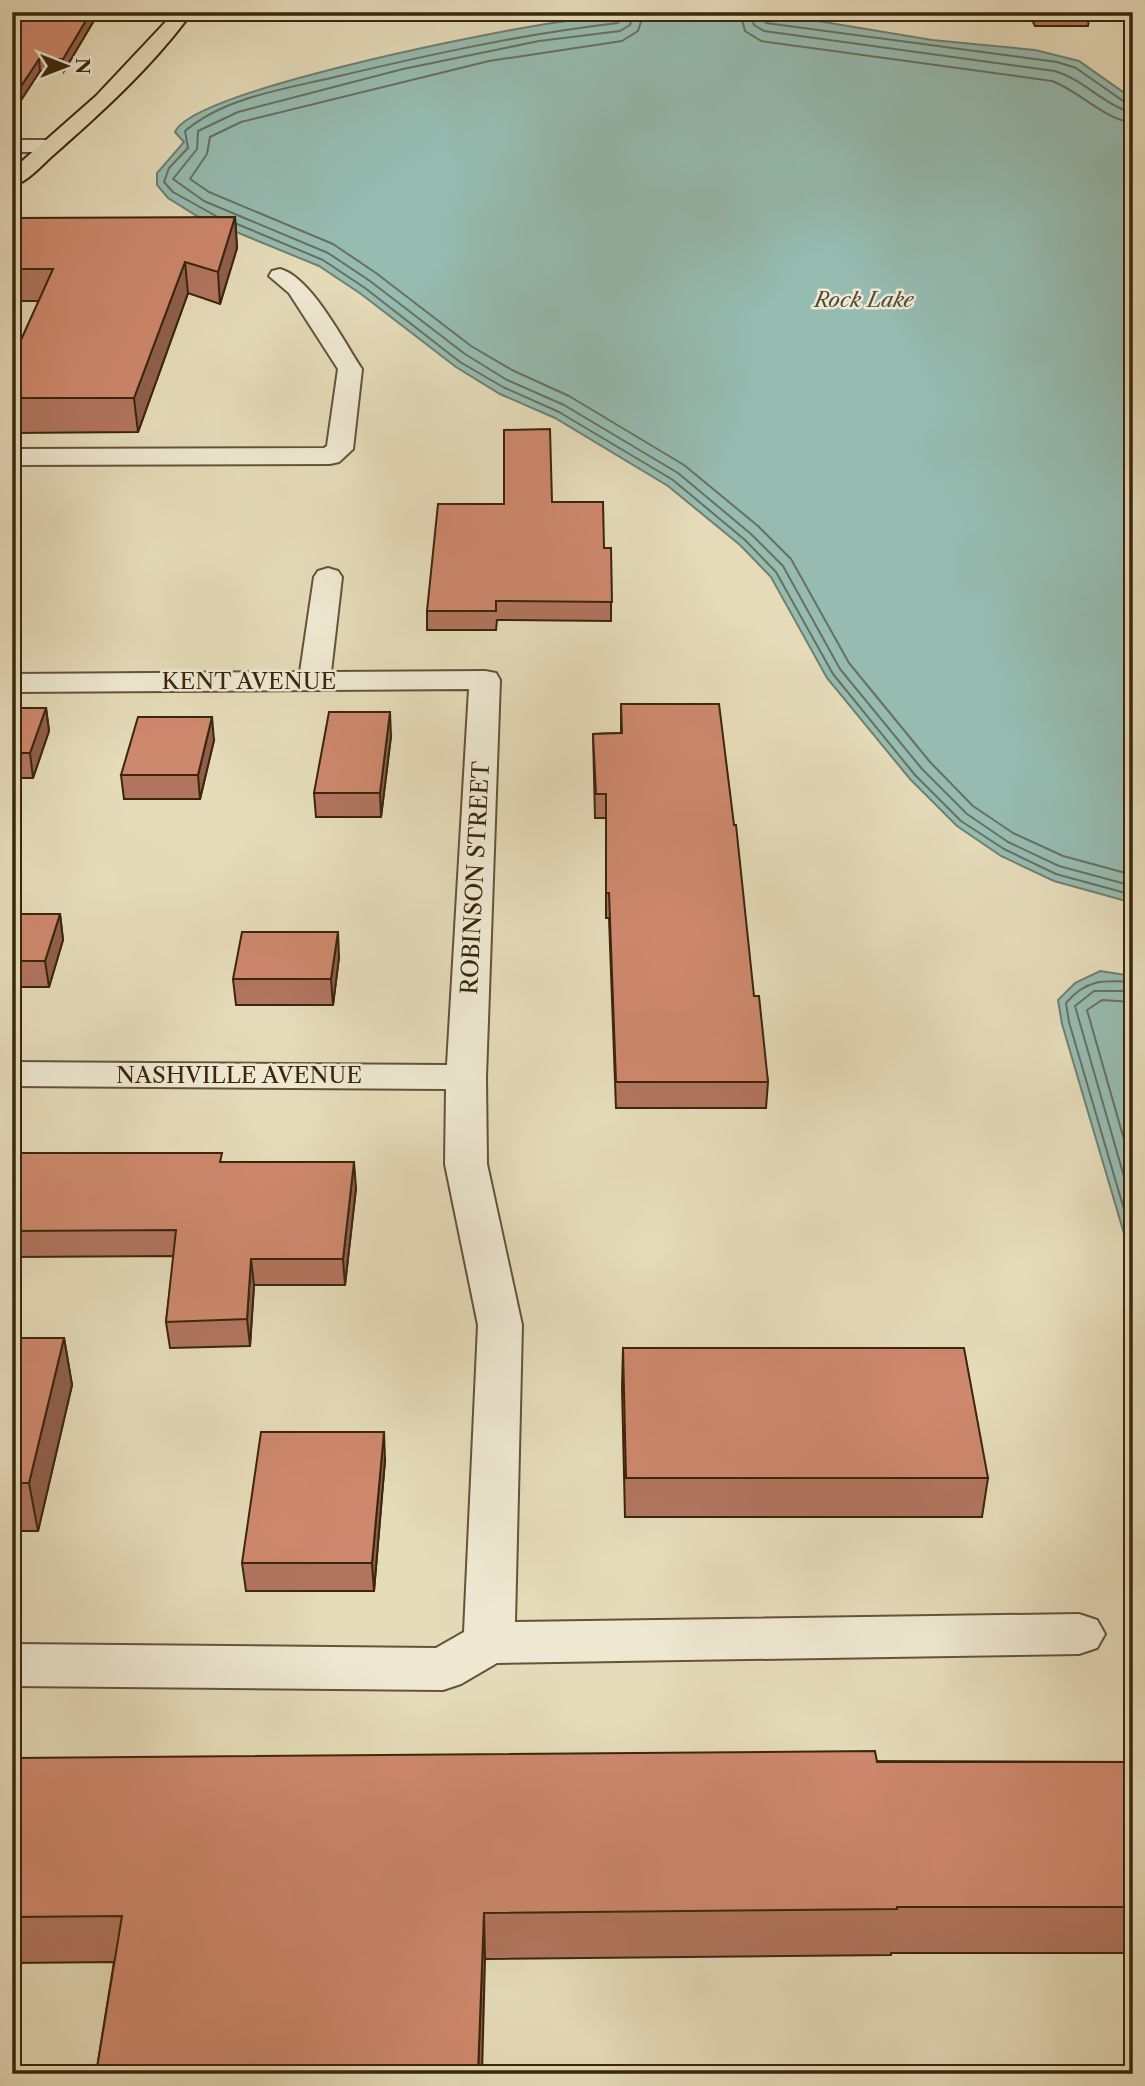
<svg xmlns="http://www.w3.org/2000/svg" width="1145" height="2086" font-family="'Libre Caslon Text',serif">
<rect width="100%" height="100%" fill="#e5dbb9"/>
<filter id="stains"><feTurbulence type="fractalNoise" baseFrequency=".00286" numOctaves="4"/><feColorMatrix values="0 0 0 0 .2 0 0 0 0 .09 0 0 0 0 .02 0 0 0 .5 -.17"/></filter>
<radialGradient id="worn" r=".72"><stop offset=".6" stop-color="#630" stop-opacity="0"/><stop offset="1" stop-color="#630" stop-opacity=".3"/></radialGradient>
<path fill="#96bbb1" stroke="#717f6f" stroke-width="2" d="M667,12L729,13L806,19L932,40L1035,50L1079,61L1133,99V903L1054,881L1001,856L957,826L910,779L827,678L771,577L740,545L668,486L555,418L500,394L456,367L361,294L319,266L197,216L168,198L157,185V173L184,142L175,132C193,91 480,35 534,26C578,18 623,15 667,12Z
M1100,971L1133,976V1264L1062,1024L1058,1000L1075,983Z"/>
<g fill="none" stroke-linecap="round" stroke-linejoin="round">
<path stroke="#68705f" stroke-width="2" d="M633,12L630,25L620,31L539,41L403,69L238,112L198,131L197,149L173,179L204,201L328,253L370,281L465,354L507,380L564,405L678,473L751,534L783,566L840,669L922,769L967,814L1008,842L1059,866L1133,886
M644,12L638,31L622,41L489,61L241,122L210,137L207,154L190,179L209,192L333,244L376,273L471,346L512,370L569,396L684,465L758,526L791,559L849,663L930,762L973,806L1013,833L1063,856L1133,875
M740,12L745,31L761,41L1052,81C1081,92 1102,118 1133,123
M750,12L754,25L764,31L1055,71C1084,80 1104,105 1133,113
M759,12L766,23L1057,62L1076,68L1126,103L1133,104
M216,216L173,192L164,182L169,168L188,148L185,131C225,97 285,89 335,77C428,55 522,34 618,23L625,12
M237,224L323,260L365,288L460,362L503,387L559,412L673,480L745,540L776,572L833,674L915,775L961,821L1004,849L1056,874L1133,895
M1133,982C1104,980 1086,979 1066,1003L1069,1022L1133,1240
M1133,991H1094L1075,1006L1133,1208
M1133,1002L1102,1000L1087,1010L1133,1171"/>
<g stroke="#655338" stroke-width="4">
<path id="minor" d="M12,140H53L63,146L53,152H12Z
M280,269C311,277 344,342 362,369L353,449L339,462L330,464L12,465V449L324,448L327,446L338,369L289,293L269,276L272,271Z
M328,568L338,571L342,577L331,672L485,671L496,673L500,680L486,1077L487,1164L522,1325L515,1622L1079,1614L1097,1620L1105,1634L1097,1648L1079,1654L497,1663L461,1684L443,1690L12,1686V1644L436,1648L464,1632L478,1325L445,1164L446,1089L12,1086V1062L447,1065L469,689L12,692V674L300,672L314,577L318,571Z"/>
</g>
<g stroke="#3a260d" stroke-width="4">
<path id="major" d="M175,12H192C153,66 101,113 51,157C40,167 27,182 12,186V170L96,96Z"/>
</g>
<use href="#minor" fill="#eee8d2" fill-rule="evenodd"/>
<use href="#major" fill="#e5dbb9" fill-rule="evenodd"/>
</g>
<path fill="#b1755e" stroke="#3a260d" stroke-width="2" d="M12,12H99L64,71H40L12,114Z
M1028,12H1086L1089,18L1088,26H1035Z
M235,217L237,248L220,304L188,293L138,432L12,433V360L39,301H12V222Z
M552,502L604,548H611V621L497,620L496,630H427V611L504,504Z
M621,704L754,996L768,1082L766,1108H616L609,918H606V818H595L593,734L621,733Z
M12,708H46L49,731L33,778H12Z
M391,736L381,817H316L314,793Z
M214,740L200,799H124L121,775Z
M12,914H60L63,940L49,987H12Z
M339,957L333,1005H236L233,979Z
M12,1153L223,1162L356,1188L345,1285H254L250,1346L170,1348L166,1322L174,1256L12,1257Z
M12,1338H64L72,1385L38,1531H12Z
M623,1348L988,1478L982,1517H625L622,1387Z
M385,1460L374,1591H246L242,1563Z
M12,1758L1133,1762V1953H891V1955L485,1959L96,2074L114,1962L12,1963Z"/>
<path fill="#905f4c" stroke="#3a260d" stroke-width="2" d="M91,12H99L64,71L63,59Z
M39,59L40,71L12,114V100Z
M235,217L237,248L220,304L218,272Z
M185,262L188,293L138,432L134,398Z
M46,708L49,731L33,778L30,753Z
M390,712L391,736L381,817L380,793Z
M212,717L214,740L200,799L198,775Z
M60,914L63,940L49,987L45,961Z
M338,932L339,957L333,1005L331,979Z
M354,1162L356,1188L345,1285L343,1259Z
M251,1259L254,1285L250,1346L247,1319Z
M64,1338L72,1385L38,1531L29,1483Z
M384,1432L385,1460L374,1591L372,1563Z
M484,1913L485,1959L482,2074H478Z"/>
<path fill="#ce886d" stroke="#3a260d" stroke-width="2" d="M12,12H91L63,59H39L12,100Z
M1033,12H1086L1089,18H1036Z
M235,217L218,272L185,262L134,398H12V360L53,269H12V222L14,218Z
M550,429L552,502H603L604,548H611L612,602L496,601V611H427L438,504H504V430Z
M621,704H719L734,825H736L754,996H759L768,1082H616L609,893H606V794H596L593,734L622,733Z
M12,708H46L30,753H12Z
M329,712H390L380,793H314Z
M138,717H212L198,775H121Z
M12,914H60L45,961H12Z
M242,932H338L331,979H233Z
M12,1153H222L220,1162H354L343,1259H251L247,1319L166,1322L176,1230L12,1231Z
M12,1338H64L29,1483H12Z
M623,1348H964L988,1478H626Z
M261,1432H384L372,1563H242Z
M875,1751L877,1762H1133V1907H897V1909L484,1913L478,2073L897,2072V2074H96L122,1916L12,1917V1758Z"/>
<g text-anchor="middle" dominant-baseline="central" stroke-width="5" stroke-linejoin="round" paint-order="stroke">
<g font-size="21" font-style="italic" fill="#514b36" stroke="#eee8d2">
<text x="864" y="299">Rock Lake</text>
</g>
<g font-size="23" fill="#3a260d" stroke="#eee8d2">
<text x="249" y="681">KENT AVENUE</text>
<text transform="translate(475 878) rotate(-87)">ROBINSON STREET</text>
<text x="239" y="1075">NASHVILLE AVENUE</text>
</g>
</g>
<rect width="1145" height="2086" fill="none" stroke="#e5dbb9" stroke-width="42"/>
<rect x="14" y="14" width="1117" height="2058" fill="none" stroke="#3a260d" stroke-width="3.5"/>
<rect x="21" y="21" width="1103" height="2044" fill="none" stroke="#3a260d" stroke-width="2"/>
<g transform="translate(66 66) rotate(90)" stroke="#eee8d2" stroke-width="5" paint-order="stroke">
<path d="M0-5L12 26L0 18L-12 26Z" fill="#3a260d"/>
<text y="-10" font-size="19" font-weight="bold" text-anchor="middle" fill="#3a260d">N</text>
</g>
<rect width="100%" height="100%" filter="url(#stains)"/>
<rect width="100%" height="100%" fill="url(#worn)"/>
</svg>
